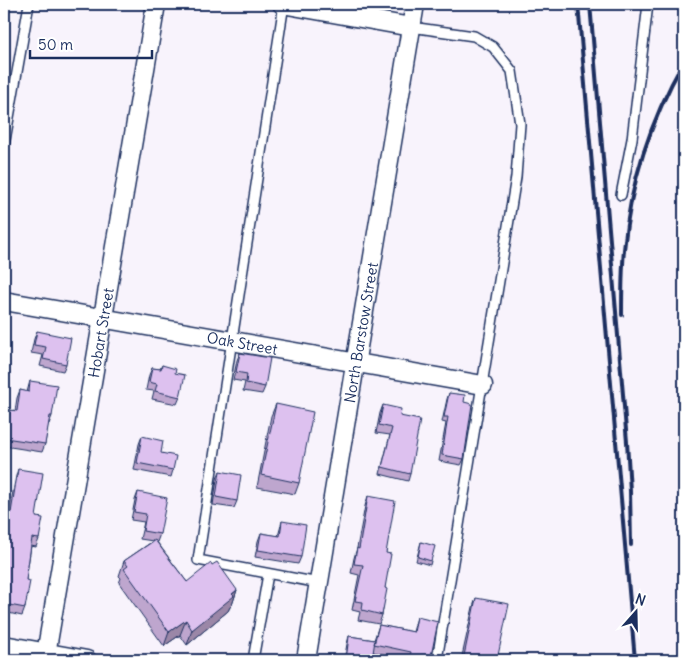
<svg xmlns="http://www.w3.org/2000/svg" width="688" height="664" font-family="Delius,sans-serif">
<rect width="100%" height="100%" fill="#f8f3fc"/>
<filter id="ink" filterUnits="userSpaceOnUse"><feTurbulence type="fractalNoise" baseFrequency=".02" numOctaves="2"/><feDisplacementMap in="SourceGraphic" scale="10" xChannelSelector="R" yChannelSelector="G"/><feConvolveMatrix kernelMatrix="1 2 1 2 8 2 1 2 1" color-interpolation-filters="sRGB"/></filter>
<g filter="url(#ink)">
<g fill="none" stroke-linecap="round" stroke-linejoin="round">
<g stroke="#1b2f5e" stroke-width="12">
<path id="lane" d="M284,4L198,560L319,583
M411,27L474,36L493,47L512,71L520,124L516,177L437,660
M4,146L29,4
M621,195L632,139L648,4
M253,660L268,574"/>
</g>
<g stroke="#1b2f5e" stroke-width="21">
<g id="street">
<path d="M282,4L411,27"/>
<path id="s1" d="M4,301L483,385"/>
<path d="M4,645L87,660"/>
<path id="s2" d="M45,660L156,4"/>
<path id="s3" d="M306,660L415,4"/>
</g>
</g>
<use href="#lane" stroke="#fff" stroke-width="9"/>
<use href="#street" stroke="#fff" stroke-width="18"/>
<path stroke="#1b2f5e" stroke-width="4" d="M578,4L635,660
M590,4L627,442L630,491L631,545
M622,315C622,293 622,271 624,250C630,183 651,119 684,61"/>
</g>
<path fill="#bea6ce" stroke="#1b2f5e" d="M37,331L66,364L63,371L40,366L43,355L31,353L34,339Z
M240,353L265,387L262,394L243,391L245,382L233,380L237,360Z
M162,365L175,373L180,397L177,404L152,399L154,391L146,390L149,375L152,368L160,369Z
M30,381L52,416L49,424H48L45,444L42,452L4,446V438L7,418L10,410L15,411L17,398L20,390L27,392Z
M449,393L464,402V459L461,465L439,461L446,423L442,422L447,399Z
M276,404L299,483L295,494L257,487L271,416Z
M383,405L400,416L410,474L408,481L380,474L390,435L376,433L380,413Z
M142,436L161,453L173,470L171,477L134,470L139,444Z
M18,469L36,517L39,539L36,547L31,546L26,580L25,608L22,616L4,612V520L7,512H9L16,476Z
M220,471L237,501L234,508L213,505L217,479Z
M138,492L160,534L157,542L187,582L237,590L232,605L230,607L228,611L187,645L180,635L164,646L119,583L121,578L119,576L124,561L153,541L140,539L144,522L131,520L135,500Z
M368,496L386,553L385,588L382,615L379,624L358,620L360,612L352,610L359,575L351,573L354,558L357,548L365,506Z
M282,521L301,557L298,564L255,557L258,541L261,533L278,536L280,529Z
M421,542L431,561L430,565L416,561Z
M476,598L497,660H459L460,656H462L473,607Z
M417,617L432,660H408L373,652L372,660H344L347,644L349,636L374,640L379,625L413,632Z"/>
<path fill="#9b87a7" stroke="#1b2f5e" d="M237,590L232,605L230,607L228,611L187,645L192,630Z
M186,620L180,635L164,646L169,632Z"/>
<path fill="#ddc1ef" stroke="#1b2f5e" d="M37,331L71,338L66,364L43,359L46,347L34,345Z
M240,353L270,358L265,387L246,383L247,374L236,372Z
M162,365L176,369L175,373L185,375L180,397L155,391L157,384L149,382L152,368L161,369Z
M30,381L57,385L52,416H50L45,444L5,438L10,410L17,411L20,390L29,392Z
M449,393L465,395L464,402L472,404L464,459L442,455L448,417H444Z
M276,404L313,412L299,483L261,475Z
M383,405L401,409L400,416L420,420L410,474L382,467L392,428L379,425Z
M142,436L163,441L161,453L176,456L173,470L137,463Z
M18,469L43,473L36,517L43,518L39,539L32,538L26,580L30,581L25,608L4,604V527L7,512L11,513Z
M220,471L241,475L237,501L216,497Z
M138,492L167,498L160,534L143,531L146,514L134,512Z
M368,496L395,501L386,553L391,554L385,588L387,589L382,615L362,610L363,602L355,601L363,565L354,564L357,548L359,549Z
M282,521L306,525L301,557L258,550L261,533L280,536Z
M155,540L187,582L211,563L212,565L217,562L237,590L232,594L234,596L192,630L186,620L169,632L124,569L128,566L124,561Z
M421,542L435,546L431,561L418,557Z
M476,598L509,604L497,660H459L460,656H464Z
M417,617L438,622L431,656L433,657L432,660H409L411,652L374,644L379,625L414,632Z
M349,636L375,640L372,660H346Z"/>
</g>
<g text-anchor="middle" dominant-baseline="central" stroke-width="5" stroke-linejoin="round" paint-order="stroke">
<g font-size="15" fill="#1b2f5e" stroke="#fff">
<text stroke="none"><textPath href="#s2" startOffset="332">Hobart Street</textPath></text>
<text stroke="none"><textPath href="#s3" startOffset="332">North Barstow Street</textPath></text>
<text stroke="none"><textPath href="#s1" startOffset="242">Oak Street</textPath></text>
</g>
</g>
<rect width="688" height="664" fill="none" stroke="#fff" stroke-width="20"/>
<rect x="10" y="10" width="668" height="644" fill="none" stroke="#1b2f5e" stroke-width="2" filter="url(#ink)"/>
<g transform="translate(636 612) rotate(20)" stroke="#ffffff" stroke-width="4" paint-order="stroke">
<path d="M0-4L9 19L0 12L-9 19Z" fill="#1b2f5e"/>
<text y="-8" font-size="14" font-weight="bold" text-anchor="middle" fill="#1b2f5e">N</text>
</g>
<path d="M30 50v8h122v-8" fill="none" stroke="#1b2f5e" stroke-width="2.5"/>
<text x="38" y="50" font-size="15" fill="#1b2f5e" stroke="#ffffff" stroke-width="4" paint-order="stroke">50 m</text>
</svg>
